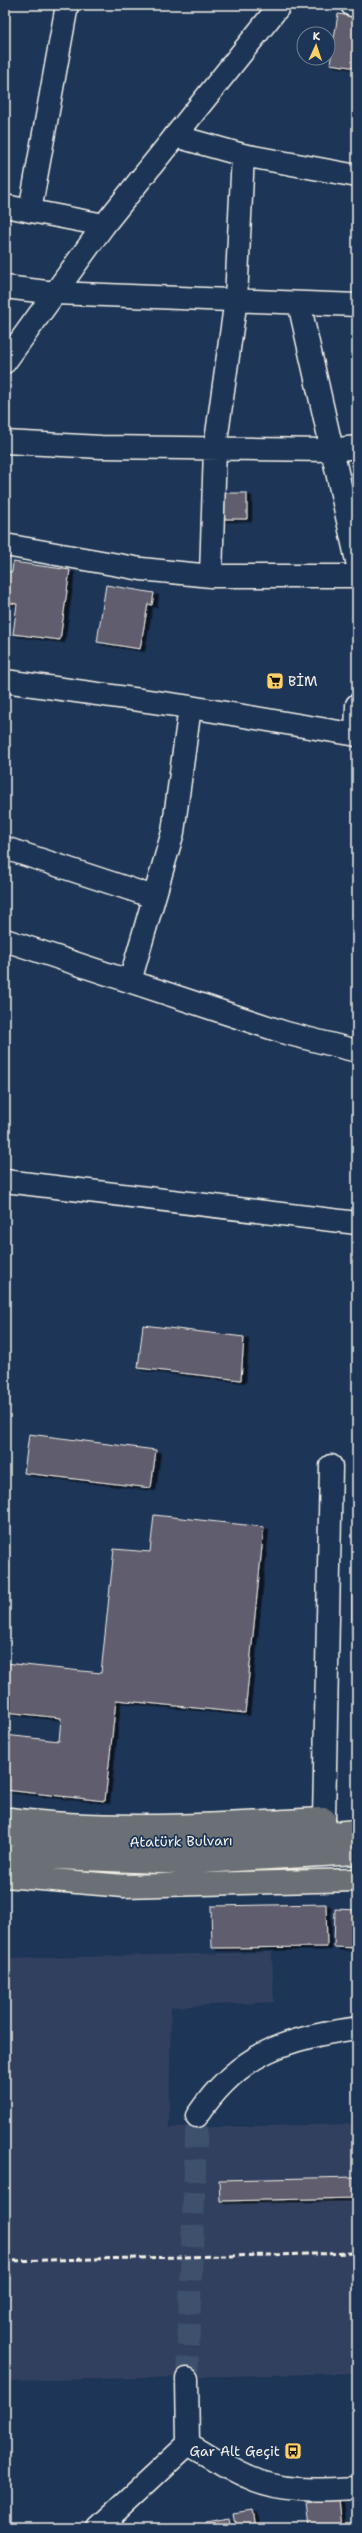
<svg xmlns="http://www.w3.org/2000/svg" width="362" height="2533" font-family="'Shantell Sans',sans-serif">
<defs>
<filter id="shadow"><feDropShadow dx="4.5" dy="2.5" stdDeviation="0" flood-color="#0009"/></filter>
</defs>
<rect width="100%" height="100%" fill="#1d3557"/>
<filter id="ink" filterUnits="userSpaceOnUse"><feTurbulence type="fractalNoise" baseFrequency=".025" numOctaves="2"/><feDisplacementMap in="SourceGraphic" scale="8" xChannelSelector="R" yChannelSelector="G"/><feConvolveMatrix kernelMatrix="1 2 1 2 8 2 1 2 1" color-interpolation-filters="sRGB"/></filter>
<g filter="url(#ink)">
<path fill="#31415e" d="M272,1952L274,2002L171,2007L169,2128L357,2124V2373L5,2381V1959Z"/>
<path fill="#615d6e" stroke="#f4f1e8" filter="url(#shadow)" d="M338,14L357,17V68L330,64Z
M220,493H247V519H220Z
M13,562L70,570L60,640L13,634L17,604L5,602V571L12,572Z
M106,585L154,593L152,605L148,604L140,649L97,642Z
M143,1325L244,1337L241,1380L138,1368Z
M29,1434L156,1450L151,1488L24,1473Z
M154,1515L264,1527L245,1713L116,1700L105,1801L5,1790V1735L59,1741L61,1718L5,1712V1663L101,1673L114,1549L150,1552Z
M352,1595H357V1639H352Z
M326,1904L327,1947L212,1948L211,1906Z
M335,1909L357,1910V1948L334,1947Z
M357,2177V2198L220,2201L219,2180Z
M339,2499L342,2528H309L306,2503Z
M252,2510L255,2528H237L234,2513Z
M230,2518L232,2528H206L205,2522Z
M302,2526L303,2528H290Z"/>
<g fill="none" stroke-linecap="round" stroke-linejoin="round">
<path stroke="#3d516d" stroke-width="22" stroke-dasharray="22 11" stroke-linecap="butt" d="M187,2379L197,2116"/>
<g stroke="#f4f1e8" stroke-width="25">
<path id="street" d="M352,5L357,6
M175,136L243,155L357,176
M5,206L104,225
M30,211L67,5
M5,287L55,293L357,305
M299,303L357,561
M5,442L101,447L330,450L357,447
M5,545L141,569L211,576H357
M211,576L215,448L236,299L243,155
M5,681L190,707L357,735
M356,735L357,705
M5,848L154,897
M5,940L286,1033L357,1051
M130,981L173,832L190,707
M5,1181L357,1223
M324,1819L331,1466
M188,2444C208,2455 227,2468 248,2477C282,2493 320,2490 357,2488"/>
</g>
<g stroke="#f4f1e8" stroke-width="25">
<path id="secondary" d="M5,362L104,225L280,5
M197,2116C240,2052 285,2039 357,2028
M98,2528L188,2444L187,2379"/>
</g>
<g stroke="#f4f1e8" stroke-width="25">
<path id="primary" d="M11,1819C114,1832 220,1824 324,1819
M5,1833L66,1840L197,1844L357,1831
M5,1856L184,1863L357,1853
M5,1876L124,1886L357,1880"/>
</g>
<use href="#street" stroke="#1d3557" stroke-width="22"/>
<use href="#secondary" stroke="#1d3557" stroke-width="22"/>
<use href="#primary" stroke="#6a7074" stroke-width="22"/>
<path stroke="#f4f1e8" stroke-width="3" stroke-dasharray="6 3" stroke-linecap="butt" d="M5,2261L357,2253"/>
</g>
</g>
<defs>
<g id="supermarket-square" transform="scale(0.9)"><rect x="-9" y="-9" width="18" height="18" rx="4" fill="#ffd166" stroke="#1d3557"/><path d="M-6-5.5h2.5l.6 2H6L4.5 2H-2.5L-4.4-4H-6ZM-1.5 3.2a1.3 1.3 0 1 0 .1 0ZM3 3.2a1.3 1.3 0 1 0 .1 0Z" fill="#111"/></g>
<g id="bus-square" transform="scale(0.9)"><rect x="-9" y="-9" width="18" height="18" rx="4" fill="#ffd166" stroke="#1d3557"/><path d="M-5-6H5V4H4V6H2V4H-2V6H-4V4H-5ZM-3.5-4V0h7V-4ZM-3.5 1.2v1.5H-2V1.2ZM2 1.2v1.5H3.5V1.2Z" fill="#111"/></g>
</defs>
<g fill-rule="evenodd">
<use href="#supermarket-square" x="275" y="681"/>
<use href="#bus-square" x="293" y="2451"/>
</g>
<g text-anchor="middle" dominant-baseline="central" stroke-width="3.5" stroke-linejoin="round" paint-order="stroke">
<g font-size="14" fill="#f4f1e8" stroke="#1d3557" text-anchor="start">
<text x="288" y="681">BİM</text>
<text x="280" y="2451" text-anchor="end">Gar Alt Geçit</text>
</g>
<g font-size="14" fill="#f4f1e8" stroke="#1d3557">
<text transform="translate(181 1841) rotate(-1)">Atatürk Bulvarı</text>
</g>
</g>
<rect width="362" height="2533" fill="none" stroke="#1d3557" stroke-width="20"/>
<rect x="10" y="10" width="342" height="2513" fill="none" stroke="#f4f1e8" stroke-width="1.5" filter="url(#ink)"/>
<g transform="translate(316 46) rotate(3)"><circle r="19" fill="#1d3557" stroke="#738091"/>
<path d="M0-3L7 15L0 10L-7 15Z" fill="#ffd166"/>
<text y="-6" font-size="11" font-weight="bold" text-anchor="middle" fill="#f4f1e8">K</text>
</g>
</svg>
